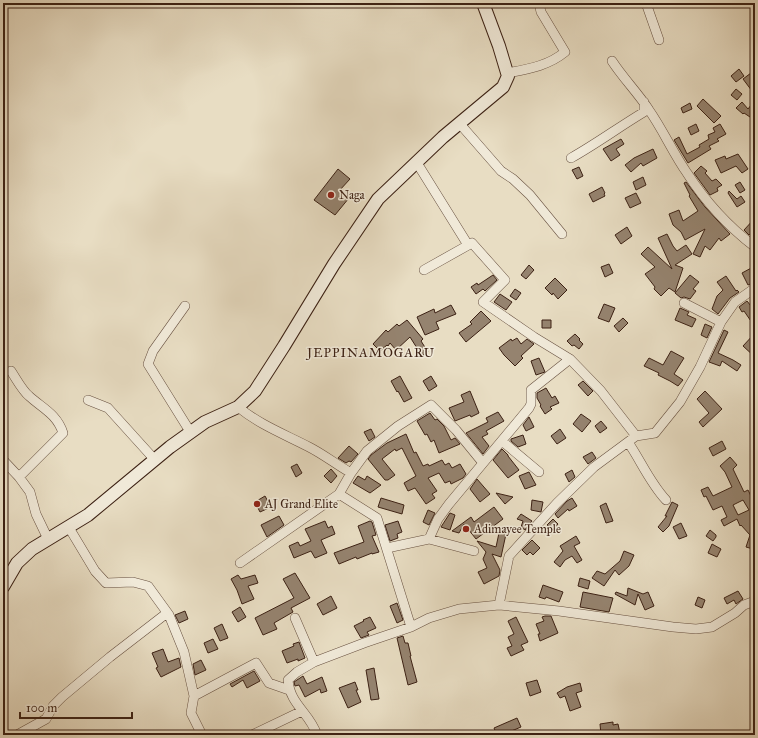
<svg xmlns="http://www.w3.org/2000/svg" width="758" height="738" font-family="'IM FELL Great Primer',serif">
<rect width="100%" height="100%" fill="#e8ddc3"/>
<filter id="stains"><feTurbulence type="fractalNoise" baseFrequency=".005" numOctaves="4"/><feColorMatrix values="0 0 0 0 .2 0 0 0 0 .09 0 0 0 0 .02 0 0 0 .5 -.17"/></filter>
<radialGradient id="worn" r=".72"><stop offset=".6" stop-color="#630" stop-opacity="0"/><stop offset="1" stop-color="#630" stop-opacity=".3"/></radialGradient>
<path fill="#95836f" stroke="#3c2114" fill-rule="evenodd" d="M739,69L744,76L736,82L731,76Z
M755,70V95L743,79Z
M736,89L742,94L737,100L731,95Z
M703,99L721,116L714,123L697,106Z
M755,100V110L750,117L744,113L743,114L736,108L742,102L748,109Z
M690,103L692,109L683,113L681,108Z
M696,124L699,131L691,135L688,128Z
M720,124L726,134L717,139L719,141L709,146L711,149L688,163L674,140L679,137L687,154L700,147L699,145L709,139L708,135L715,132L713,128Z
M621,139L624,144L616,149L620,155L611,161L603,149Z
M653,149L657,158L643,166L641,163L631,172L625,165L634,158Z
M738,154L748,169L742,173L736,166L721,173L715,160L725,156L726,159Z
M701,166L707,171L705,173L712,181L716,179L722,185L717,188L718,191L710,195L694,173Z
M579,167L583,176L577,179L572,170Z
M338,169L350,179L339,191L349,198L335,215L314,200Z
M643,177L646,185L636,190L633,182Z
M686,182L705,207L730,234L721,241L719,238L710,250L705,246L700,257L693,254L705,229L685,240L681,232L673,225L669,214L679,210L683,221L698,211L689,196L690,195L684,183Z
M740,182L745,190L740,193L735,185Z
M602,187L605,193L604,194L605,196L593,202L589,194Z
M729,191L737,199L741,196L745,202L737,207L728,193Z
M636,193L641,203L630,208L625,198Z
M755,218V229L749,235L744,230Z
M627,227L632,236L621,244L615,235Z
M667,234L673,246L677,251L686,245L692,254L675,265L683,268L675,292L669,288L661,296L654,289L655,287L645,274L655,267L641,254L648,247L672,269L658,238Z
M609,264L613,273L605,277L601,267Z
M529,265L534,270L526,279L521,275Z
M755,266V282L748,285L742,273Z
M493,275L497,280L485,291L483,289L476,294L471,287L477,283L478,285Z
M690,275L699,282L693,289L696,291L690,299L684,297L681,298L675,293Z
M726,276L736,291L737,290L739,292L730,298L718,314L712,309L717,296L723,290L717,282Z
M555,278L567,290L558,299L553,293L552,295L545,288Z
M515,289L521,293L516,300L510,296Z
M500,294L512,302L506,310L494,302Z
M747,301L755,311V327L744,311L742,312L739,307Z
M604,304L615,308L609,322L598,318Z
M451,305L456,314L436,322L439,329L425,335L417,317L434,309L435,313Z
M680,308L689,312L687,315L696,319L692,327L675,320Z
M481,311L491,321L466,342L459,333L472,324L470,322Z
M623,318L628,323L619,332L614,326Z
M407,320L423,339L421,341L428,352L422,356L410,337L396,350L390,343L388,346L387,345L380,351L373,344L386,330L388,332L397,324L399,326Z
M542,320H551V328H542Z
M705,324L712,327L707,338L701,335Z
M724,330L728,332L718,353L733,360L741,365L737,371L722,361L720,366L709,362Z
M755,333V357L743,346Z
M575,334L580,339L579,340L583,344L579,349L574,345L572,346L567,341Z
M517,338L521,344L527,339L534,344L521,356L523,358L515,366L504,355L499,348L511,339L512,341Z
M671,351L684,358L674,374L683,380L678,386L670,381L658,375L659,373L644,366L649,358L663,365Z
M539,358L545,372L536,375L531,361Z
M400,376L412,398L404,402L398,391L397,392L391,381Z
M431,376L437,386L429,391L423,381Z
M583,381L593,391L588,396L578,385Z
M546,388L552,398L555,396L559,403L550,407L552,409L545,414L540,406L541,405L537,398V393Z
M470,391L479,413L471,417L470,415L455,421L449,408L464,402L461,395Z
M705,391L722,409L703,427L699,422L709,413L697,399Z
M498,412L504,421L486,431L488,434L482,437L489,446L483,454L466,433L488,422L486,418Z
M430,413L435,420L437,419L444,426L451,440L455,438L460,444L439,453L434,440L431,442L427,434L425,435L417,421Z
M581,414L591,421L582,432L573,424Z
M529,417L534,427L526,431L523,425Z
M601,421L607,428L600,433L595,426Z
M371,429L375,437L369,441L364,432Z
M560,429L566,438L557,444L551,436Z
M406,434L414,453L416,452L423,466L428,464L429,466L442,460L445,465L449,463L452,468L460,464L466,474L463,478L451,484L450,481L445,483L439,473L428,478L437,491L432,494L435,498L426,504L415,488L408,491L404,483L416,476L402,448L396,451L395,449L382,459L395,475L388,480H385L368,459L371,455L387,443Z
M523,435L526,444L518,447L511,441V439Z
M722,441L726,449L713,456L709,448Z
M349,446L358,454L351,462L349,461L346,463L338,458Z
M502,449L508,455V456L519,470L508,478L493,460Z
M592,452L596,458L588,464L583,457Z
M730,457L737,465L733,469L744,492L748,490L755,504V544L753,549L746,547L750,535L741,525L740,526L737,519L724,526L721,520L727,517L722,506L713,510L706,496L704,497L701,490L708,487L713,496L732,487L725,472L720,466ZM743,500L749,510L738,515L733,505Z
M297,464L302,473L296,477L291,467Z
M331,469L337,476L331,483L324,476Z
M572,470L575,477L569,482L565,474Z
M529,472L536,485L525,489L519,476Z
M358,476L365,480L367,476L381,485L370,493L353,483Z
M477,479L490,494L480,502L470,489Z
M496,493L513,497L505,504Z
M265,496L271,507L260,512L255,502Z
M381,498L404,505L402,514L378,507Z
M572,498L577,506L569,511L568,509L558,518L555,514L567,501Z
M532,500L543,502L541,512L531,510Z
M672,502L678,505L669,526L663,532L658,527L667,516H665Z
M606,503L613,521L606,523L600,506Z
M494,507L503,519L476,539L464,524L459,533L452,531L471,517L474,522Z
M428,510L435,513L429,525L423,522Z
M450,513L455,515L450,530L441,527Z
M521,514L532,521L525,530L521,527L523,521L517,519Z
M279,516L284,525L267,537L261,525Z
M553,519L558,524L553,530L547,525Z
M325,521L328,528L332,526L335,534L321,540L327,553L315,558L311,551L294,558L289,546L298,542L300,546L311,541L305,529Z
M370,521L372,522L376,535L372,536L379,552L372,554V553L357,559L356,557L339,564L334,553L364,542L358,526Z
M398,521L402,532L397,534L398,538L390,541L385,525Z
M681,523L687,536L679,539L673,527Z
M710,530L716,535V537L713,541L706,536Z
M499,533L506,534L501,557L492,554L500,570L499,576L484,584L478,572L487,568L483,559L486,552L477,541L496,547Z
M576,536L580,543L574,546L582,560L577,563L572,556L565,560L560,567L554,562L563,551L560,546Z
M532,540L540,548L533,555L530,552L527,555L522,550Z
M712,544L721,549L717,557L708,553Z
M624,551L634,555L629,566L619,575L615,570L604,586L592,578L597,571L605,574L620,561Z
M295,573L310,598L291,608L293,612L274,623L277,629L263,635L255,618L294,598L283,579Z
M238,575L241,579L255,575L258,583L248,586L254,599L242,604L237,590L231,579Z
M580,578L590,581L588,589L578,586Z
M543,585L563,592L559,602L546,597L545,599L539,597Z
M628,588L643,594L648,592L654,606L645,610L638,594L635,605L615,594L616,592L627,596Z
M738,591L743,599L736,604L734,600L727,604L724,598Z
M583,592L613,598L609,612L580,607Z
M331,596L337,608L323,615L317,604Z
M698,597L705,600L702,608L695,605Z
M397,603L403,620L397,623L390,606Z
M240,607L246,617L238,622L232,612Z
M185,611L188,619L179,623L175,615Z
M545,616H551L558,633L540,641L538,634H540L536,624L544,621L542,617Z
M370,617L376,628L367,632L369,635L361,638L354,626L364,621L363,620Z
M516,617L528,642L521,645L524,650L511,656L507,648L512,646L508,637L514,634L508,621Z
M222,624L228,638L220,641L214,628Z
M403,636L405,643H408L411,656H410L417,682L408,685L397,638Z
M213,639L218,649L208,653L204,643Z
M299,642L305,658L298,661V659L287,663L282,651L294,646L293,644Z
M163,649L168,662L179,658L181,667L161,677L156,668L158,667L152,653Z
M201,660L206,670L195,675L193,664Z
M374,668L379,699L371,700L366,670Z
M254,671L260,681L247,688L243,680L232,687L230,684Z
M303,676L307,684L322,677L327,691L321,693L320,689L305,697L299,685L295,686L294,682Z
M537,680L541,692L530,696L526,683Z
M355,682L358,690H356L361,702L348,708L339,688Z
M580,683L582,691L576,693L581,707L570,711L565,696L560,698L557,693L567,687Z
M517,718L521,727L502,735H497L494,728Z
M613,722V725L618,724L620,733L601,735L600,724Z"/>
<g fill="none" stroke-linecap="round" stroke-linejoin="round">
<g stroke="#675040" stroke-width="10">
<path id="street" d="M646,3L659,40
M612,61C623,78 638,93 649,110C663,130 673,153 687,173C705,201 729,227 755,247
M507,73C528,69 548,66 565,52L541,12L539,3
M460,124L501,171L513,179L530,195L562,234
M571,158C596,144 619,127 644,112V102
M417,163L468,245
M424,270L472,243L505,280L483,302L534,337L570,359L601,391L636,436
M684,303L721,322
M185,306L153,351L148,364L191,433
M11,371C17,380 22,390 29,396C42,408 57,414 63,433L19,477
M88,400L108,408L155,460
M238,407C260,425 284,434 309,447C323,454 337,465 351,473
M502,441L539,472
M628,442C641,461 650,483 666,500
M3,460L19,477L30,492L36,514L48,539
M339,494L377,518L411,627
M68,526L95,571L106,583L133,582L148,586L169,615L184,652L194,696L191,713L202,735
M429,539L438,519L449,504L529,408L531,404V390L570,359
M387,548L429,539L474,551
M240,563L339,494L351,473L367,451L398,426L431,405L456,430L483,463
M499,605L509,556L557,503L594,467L636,436L655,433L680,402L700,367L721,322L735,302L755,288
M295,618L314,662
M194,696L256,663L269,683L289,690
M17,735L46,719L53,706L62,697L110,657L167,613
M252,735L302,711
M317,735C310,713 290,705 288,680L297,672L314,662L364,643L411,627L429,618L459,609L499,605L559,611L673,627L696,629L712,627L735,613L744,605L755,601"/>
</g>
<g stroke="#3c2114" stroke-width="14">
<path id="secondary" d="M3,587L17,563L32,549L88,515L170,447L205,422L238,407L255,391L284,346L334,264L378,199L443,137L503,87L508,76L499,46L483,3"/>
</g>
<use href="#street" stroke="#f0e9d8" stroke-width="9"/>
<use href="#secondary" stroke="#f0e9d8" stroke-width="12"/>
</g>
<g fill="#8f2418" stroke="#f0e9d8" stroke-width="1.5">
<circle cx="331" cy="195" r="4"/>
<circle cx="257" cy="504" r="4"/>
<circle cx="466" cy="529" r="4"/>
</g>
<g text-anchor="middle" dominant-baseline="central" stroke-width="3" stroke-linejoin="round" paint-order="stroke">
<g font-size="12" fill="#3c2114" stroke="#f0e9d8" text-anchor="start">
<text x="339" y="195">Naga</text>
<text x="265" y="504">AJ Grand Elite</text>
<text x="474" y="529">Adimayee Temple</text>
</g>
<g font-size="13" letter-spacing="1" fill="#3c2114" stroke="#f0e9d8">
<text x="371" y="353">JEPPINAMOGARU</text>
</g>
</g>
<rect width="758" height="738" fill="none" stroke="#e8ddc3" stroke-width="16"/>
<rect x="4" y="4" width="750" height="730" fill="none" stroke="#3c2114" stroke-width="2"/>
<rect x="8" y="8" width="742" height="722" fill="none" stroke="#3c2114"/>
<path d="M20 712v6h112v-6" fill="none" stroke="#3c2114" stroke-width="2"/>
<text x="26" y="712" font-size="12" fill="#3c2114" stroke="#f0e9d8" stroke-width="3" paint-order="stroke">100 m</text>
<rect width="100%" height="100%" filter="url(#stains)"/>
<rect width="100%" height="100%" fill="url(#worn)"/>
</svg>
